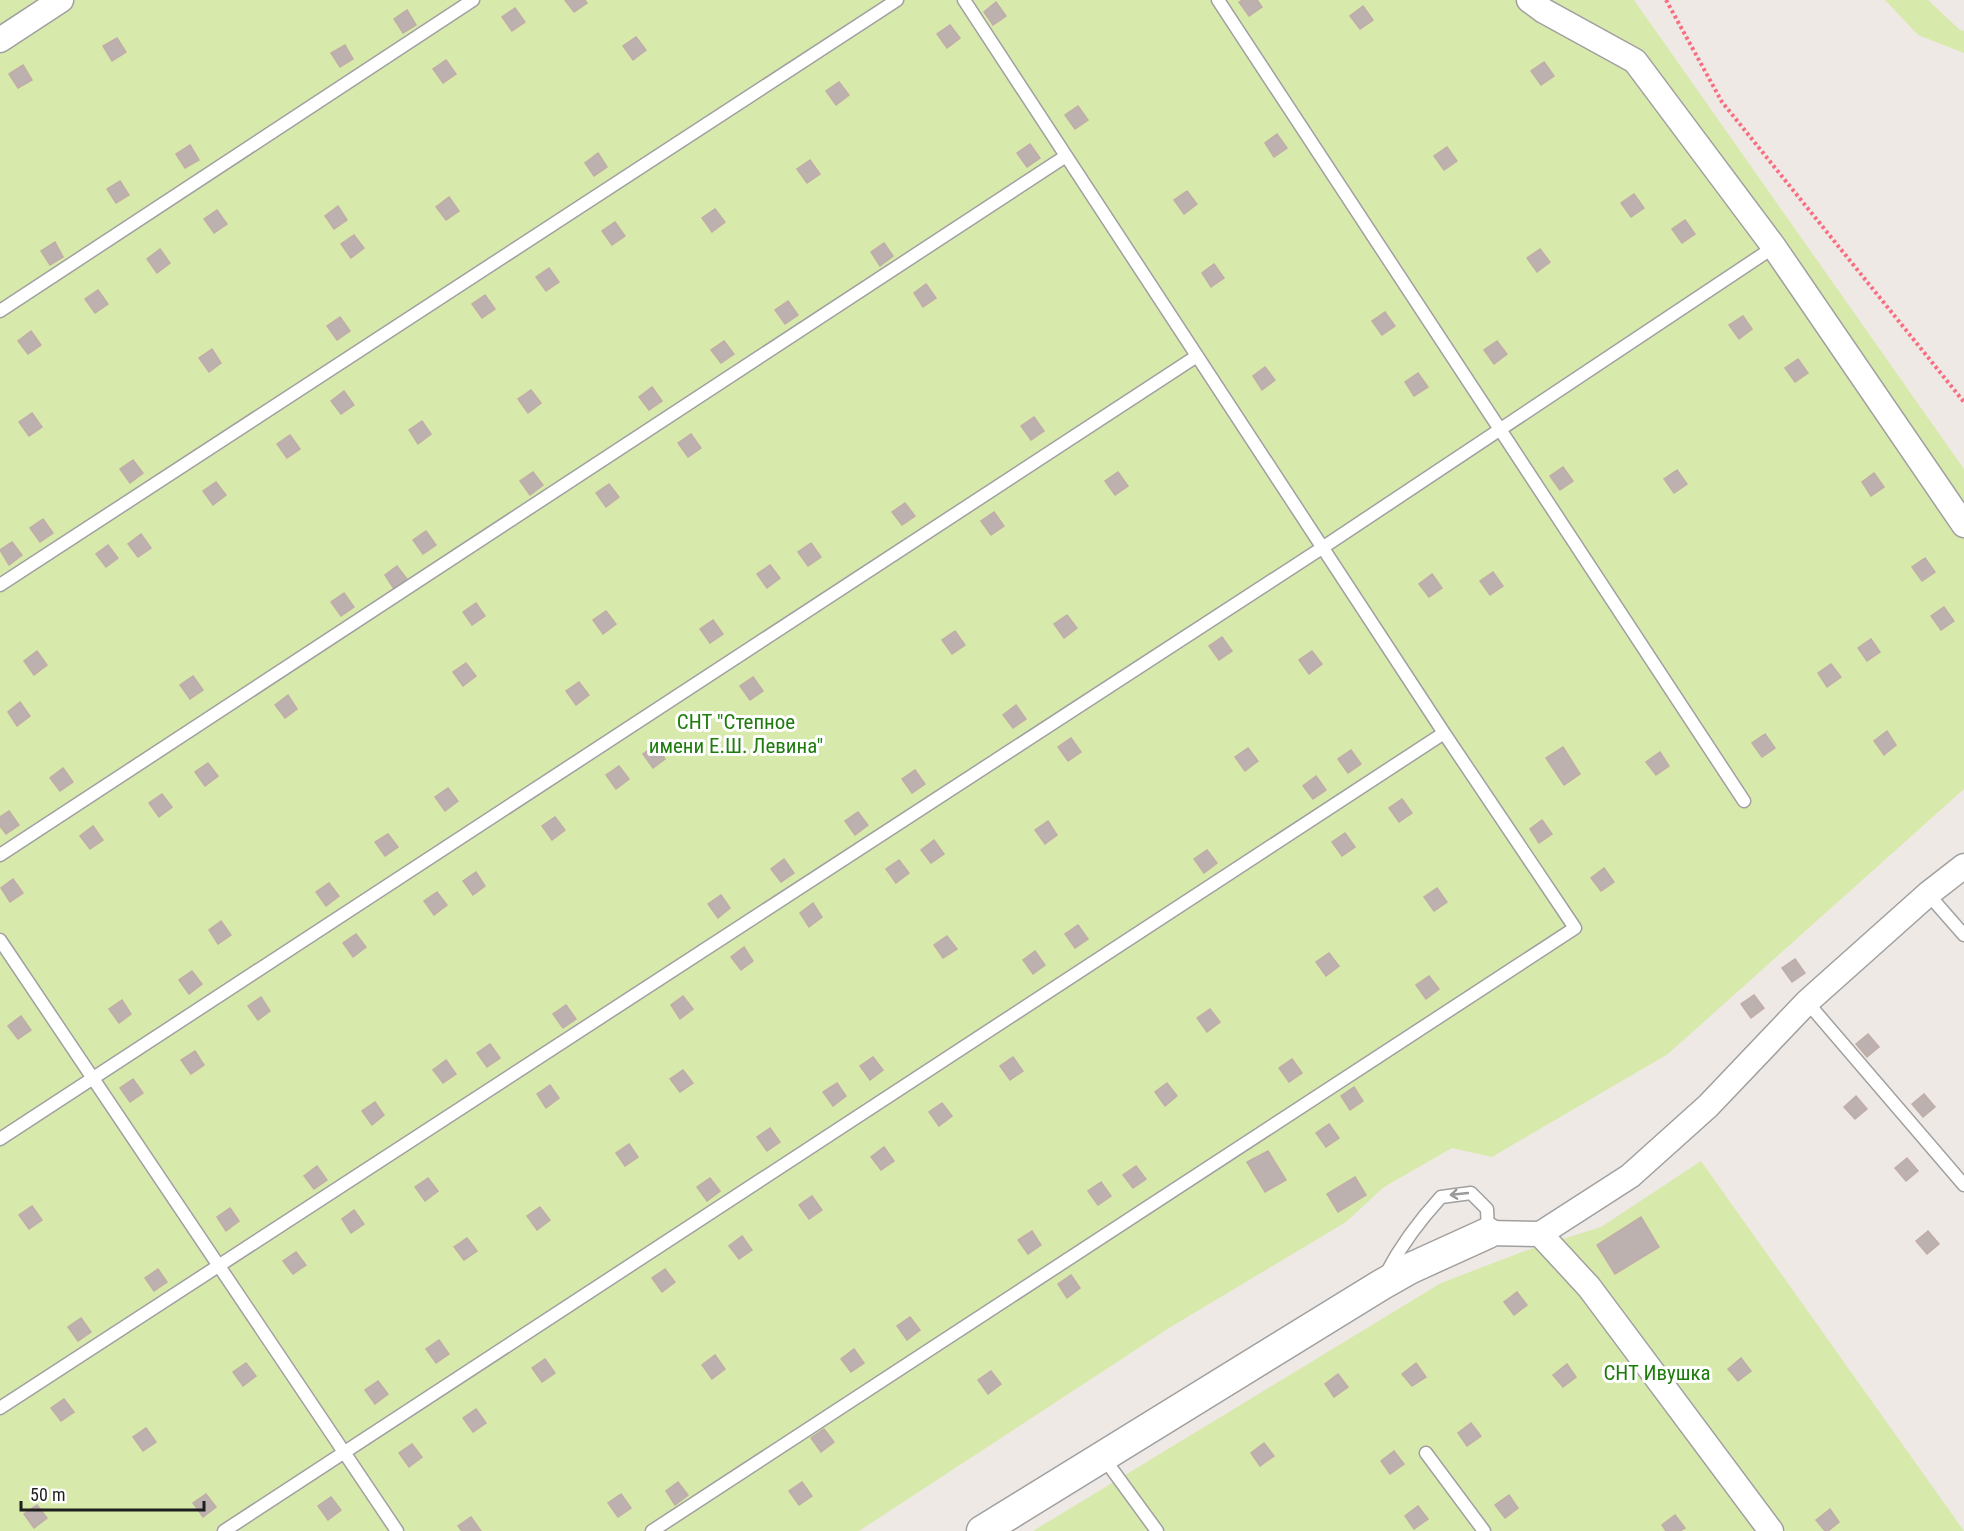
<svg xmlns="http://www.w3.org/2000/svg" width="1964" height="1531" font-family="'Roboto Condensed',sans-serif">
<rect width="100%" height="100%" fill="#efe9e5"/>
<path fill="#d8e9ac" d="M0,0H1634L1964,469V789L1668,1054L1492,1157L1452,1148L1384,1187L1346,1222L1169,1328L859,1531H0Z
M1885,0H1928L1960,30L1964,31V53L1918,35Z
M1701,1161L1964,1531H1033L1441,1283L1522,1252L1601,1227Z"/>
<path fill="#bcb1ae" stroke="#c1ada7" stroke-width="1.5" d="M565,0H585L587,3L574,12Z
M1243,0H1257L1262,7L1249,16L1239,2Z
M996,2L1006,16L993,25L984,12Z
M1363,6L1373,20L1360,29L1350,16Z
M515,8L525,22L512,31L502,17Z
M407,10L416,25L403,33L394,19Z
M950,25L960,38L947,48L937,34Z
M636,37L646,50L633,60L623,46Z
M117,38L126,52L112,61L103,46Z
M345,45L353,59L340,67L331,53Z
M446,60L456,74L443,83L433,69Z
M1544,62L1554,76L1541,85L1531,71Z
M23,65L32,80L18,88L9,74Z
M839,82L849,95L836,105L826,91Z
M1078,106L1088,120L1075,129L1065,115Z
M1277,134L1287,148L1274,157L1265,143Z
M1030,144L1040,158L1027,167L1017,153Z
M190,145L199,160L185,168L176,154Z
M1447,147L1457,161L1444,170L1434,156Z
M598,153L607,167L594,176L585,163Z
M810,160L820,174L807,183L797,169Z
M120,181L129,195L116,203L107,189Z
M1187,191L1197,204L1184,214L1174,200Z
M1634,194L1644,208L1631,217L1621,203Z
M449,197L459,211L446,220L436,207Z
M338,206L347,220L334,229L325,216Z
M715,209L725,222L712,232L702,218Z
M217,210L227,224L214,233L204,219Z
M1685,220L1695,234L1682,243L1672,229Z
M615,222L625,236L612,245L602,231Z
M354,235L364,248L351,258L341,244Z
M55,242L63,257L50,265L41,251Z
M884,243L893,256L880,266L871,252Z
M160,249L170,263L157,273L147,259Z
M1540,249L1550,262L1537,272L1527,258Z
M1214,264L1224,278L1211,287L1202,273Z
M549,268L559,282L546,291L536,277Z
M926,284L936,298L923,307L914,293Z
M98,290L108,304L95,313L85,299Z
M485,295L495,309L482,318L472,304Z
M788,301L798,315L785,324L775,310Z
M1385,312L1395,326L1382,335L1372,321Z
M1743,316L1752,329L1739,339L1729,325Z
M340,317L350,331L337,340L327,326Z
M31,331L41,345L28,354L18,341Z
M724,341L734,354L721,363L711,350Z
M1497,341L1507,354L1494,364L1484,350Z
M212,349L221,363L209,372L199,358Z
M1798,359L1808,373L1795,382L1785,368Z
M1265,367L1275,380L1262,390L1253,376Z
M1418,373L1428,387L1414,396L1405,382Z
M652,387L662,401L649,410L639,397Z
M531,390L541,403L528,413L518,399Z
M344,391L354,405L341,414L331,401Z
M32,413L42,427L29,436L19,422Z
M1034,417L1044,431L1031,440L1021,426Z
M422,421L431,434L418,444L409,430Z
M691,434L701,448L688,457L678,443Z
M290,435L300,449L287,458L277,444Z
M133,460L143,473L130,483L120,469Z
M1563,467L1573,481L1560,490L1550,476Z
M1677,470L1687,484L1674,493L1664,479Z
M533,472L543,485L530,495L520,481Z
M1118,472L1128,486L1115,495L1105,481Z
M1874,473L1884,487L1871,496L1862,482Z
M216,482L226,495L213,505L203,491Z
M609,484L619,497L606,507L596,493Z
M905,503L915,516L902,525L892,512Z
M994,512L1004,526L991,535L981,521Z
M43,519L53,533L40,542L30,528Z
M426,531L436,545L423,554L413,540Z
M141,534L151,548L138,557L128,544Z
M12,542L22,555L9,565L0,550Z
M811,543L821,557L808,566L798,552Z
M108,545L118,558L106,567L96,554Z
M1925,558L1935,572L1922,581L1912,567Z
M770,565L780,578L767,588L757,574Z
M397,566L407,579L394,589L385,575Z
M1493,572L1503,586L1490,595L1480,581Z
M1432,574L1442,588L1429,597L1419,584Z
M344,593L354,607L341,616L331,602Z
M476,603L485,616L472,625L463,612Z
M1944,607L1954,621L1941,630L1931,616Z
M606,611L616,624L603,634L593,620Z
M1067,615L1077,628L1064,638L1054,624Z
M713,620L723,634L710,643L700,629Z
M955,631L965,645L952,654L942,640Z
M1222,637L1232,651L1219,660L1209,646Z
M1871,639L1880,652L1867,661L1858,648Z
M37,651L47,665L34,675L24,661Z
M1312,651L1322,664L1309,674L1299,660Z
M466,663L476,676L463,686L453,672Z
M1831,664L1841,677L1827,687L1818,673Z
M193,676L203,690L190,699L180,685Z
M753,677L763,691L750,700L740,686Z
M579,682L589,695L576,705L566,691Z
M288,695L297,709L285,718L275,705Z
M20,702L30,716L17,726L8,712Z
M1016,705L1026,719L1013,728L1003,715Z
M1887,731L1896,745L1884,755L1874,741Z
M1765,734L1775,748L1762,757L1752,743Z
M1071,738L1081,752L1068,761L1058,747Z
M656,745L665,759L653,768L643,754Z
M1563,747L1580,774L1564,785L1546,758Z
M1248,748L1258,761L1245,771L1235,757Z
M1351,750L1361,764L1348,773L1338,759Z
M1660,752L1669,766L1656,775L1646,762Z
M208,763L218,776L205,786L195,772Z
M619,766L629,779L616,789L606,775Z
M63,768L73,782L60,791L50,778Z
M915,770L925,784L912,793L902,779Z
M1316,776L1326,790L1313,799L1303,786Z
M448,788L458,801L445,811L435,797Z
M162,794L172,807L159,817L149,803Z
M1402,799L1412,813L1399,822L1389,808Z
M9,811L19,825L6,834L0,826V817Z
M858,812L868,825L855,835L845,821Z
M555,817L565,830L552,840L542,826Z
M1542,820L1552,834L1539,843L1530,829Z
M1048,821L1057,835L1045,844L1035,830Z
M93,826L103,840L90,849L80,836Z
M1345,833L1355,847L1342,856L1332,842Z
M388,834L398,847L385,856L375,842Z
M934,840L944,854L931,863L921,850Z
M1207,850L1217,863L1204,873L1194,859Z
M784,859L794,873L781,882L771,869Z
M899,860L909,873L896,883L886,869Z
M1604,868L1614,882L1601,891L1591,878Z
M476,872L485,886L473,895L463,881Z
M13,879L23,893L10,902L1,888Z
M329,883L339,896L326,906L316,892Z
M1437,888L1447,902L1434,911L1424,897Z
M437,892L447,905L434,915L424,901Z
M721,895L730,908L718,918L708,904Z
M813,903L822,917L809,927L800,913Z
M221,921L231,935L218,944L209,930Z
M1078,925L1088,939L1075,948L1065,934Z
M356,934L366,947L353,957L343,943Z
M947,936L957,949L943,958L934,945Z
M744,947L753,961L741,970L731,957Z
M1035,951L1045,965L1033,974L1023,960Z
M1329,953L1339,966L1326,976L1316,962Z
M1795,959L1805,973L1792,982L1782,968Z
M192,971L202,984L189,994L179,980Z
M1429,976L1439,989L1426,999L1416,985Z
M1754,995L1764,1008L1751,1018L1741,1004Z
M683,996L693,1009L680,1019L671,1005Z
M261,997L270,1011L258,1020L248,1006Z
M122,1000L131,1014L119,1023L109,1009Z
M566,1005L576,1019L563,1028L553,1014Z
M1210,1009L1220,1022L1207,1032L1197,1018Z
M21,1016L31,1030L18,1039L8,1026Z
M1868,1034L1879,1047L1867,1057L1856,1044Z
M490,1044L500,1058L487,1067L477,1053Z
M195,1051L204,1065L191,1074L181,1060Z
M873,1057L883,1070L870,1080L860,1066Z
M1013,1057L1023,1071L1010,1080L1000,1066Z
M1292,1059L1302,1073L1289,1082L1279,1068Z
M446,1060L456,1074L443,1083L433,1070Z
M683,1070L693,1083L680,1092L670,1079Z
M133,1079L143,1093L130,1102L120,1088Z
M837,1083L846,1096L833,1106L823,1092Z
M1167,1083L1177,1096L1165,1106L1155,1092Z
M550,1085L559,1098L546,1108L537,1094Z
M1354,1087L1363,1101L1350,1110L1341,1096Z
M1924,1094L1935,1107L1923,1117L1912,1104Z
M1856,1096L1867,1109L1855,1119L1844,1107Z
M375,1102L384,1115L372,1125L362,1111Z
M942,1103L952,1116L939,1126L929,1112Z
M1329,1124L1339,1138L1326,1147L1316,1133Z
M770,1128L780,1142L767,1151L757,1137Z
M629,1144L638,1157L625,1166L616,1153Z
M884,1147L894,1161L881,1170L871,1157Z
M1268,1151L1286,1180L1265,1192L1247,1162Z
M1907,1158L1918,1171L1906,1181L1895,1168Z
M317,1166L327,1180L314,1189L304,1176Z
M1136,1166L1146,1179L1133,1188L1123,1175Z
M1355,1177L1366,1195L1338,1212L1327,1194Z
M428,1178L438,1191L425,1201L415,1187Z
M710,1178L720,1191L707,1201L697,1187Z
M1101,1182L1111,1196L1098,1205L1088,1191Z
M812,1196L822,1210L809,1219L799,1205Z
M32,1206L42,1220L29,1229L19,1215Z
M540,1207L550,1220L537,1230L527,1216Z
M230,1208L239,1221L226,1231L217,1217Z
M354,1210L364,1224L351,1233L342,1219Z
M1641,1217L1659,1247L1615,1274L1597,1245Z
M1032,1231L1041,1245L1028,1254L1018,1240Z
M1928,1231L1939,1244L1927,1254L1916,1241Z
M742,1236L752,1250L739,1259L729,1246Z
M467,1238L477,1251L464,1260L454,1247Z
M296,1252L306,1265L293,1274L283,1261Z
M158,1269L167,1282L154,1291L145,1278Z
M665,1269L675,1282L662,1292L652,1278Z
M1071,1275L1080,1288L1067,1298L1058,1284Z
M1517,1292L1527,1305L1514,1315L1504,1302Z
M910,1317L920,1330L907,1340L897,1326Z
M81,1318L91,1332L78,1341L68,1327Z
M439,1340L449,1354L436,1363L426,1349Z
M854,1349L864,1363L851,1372L841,1359Z
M715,1355L725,1369L712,1379L702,1365Z
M1741,1358L1751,1371L1738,1381L1728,1369Z
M545,1359L555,1373L542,1382L532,1368Z
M246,1363L256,1376L243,1386L233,1372Z
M1416,1363L1426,1377L1412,1386L1402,1374Z
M1567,1364L1576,1377L1563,1387L1553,1375Z
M991,1371L1001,1384L988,1394L978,1380Z
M1338,1374L1348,1387L1334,1397L1325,1384Z
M378,1381L388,1394L375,1404L365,1390Z
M64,1399L74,1412L61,1421L51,1408Z
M476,1409L486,1423L473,1432L463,1418Z
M1471,1423L1481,1436L1467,1446L1458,1433Z
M146,1428L156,1442L143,1451L133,1437Z
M824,1429L834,1442L821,1452L811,1438Z
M1264,1443L1274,1456L1260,1466L1251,1453Z
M412,1444L422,1457L409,1467L399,1453Z
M1394,1451L1404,1464L1390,1474L1381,1461Z
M678,1482L688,1495L675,1505L666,1491Z
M802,1482L812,1496L799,1505L789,1491Z
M206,1494L216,1507L203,1517L193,1503Z
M621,1494L631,1508L618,1517L608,1503Z
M1509,1495L1518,1508L1505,1518L1495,1505Z
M331,1497L341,1510L328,1520L318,1506Z
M37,1505L47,1518L34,1528L24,1514Z
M1418,1506L1428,1519L1414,1529L1405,1516Z
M1830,1509L1839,1522L1828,1531H1825L1816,1520Z
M1675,1515L1685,1528L1680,1531H1666L1662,1525Z
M471,1517L481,1531H462L458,1526Z"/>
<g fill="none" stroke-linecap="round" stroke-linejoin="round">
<g stroke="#a0a0a0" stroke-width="15">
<path id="service" d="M1218,0L1744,801
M0,311L473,0
M0,585L897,0
M0,855L1066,156
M1928,894L1964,935
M0,940L397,1531
M1807,1002L1964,1185
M0,1139L1197,356
M1386,1274C1401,1245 1419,1221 1441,1197L1471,1193L1487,1209L1488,1233
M0,1408L1322,548L1774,247
M1426,1453L1484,1531
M1103,1457L1157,1531
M224,1531L1444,733
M652,1531L1575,928L1444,733L964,0"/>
</g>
<g stroke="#a0a0a0" stroke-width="27">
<path id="minor" d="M1529,0L1544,11L1635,61L1774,247L1964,525
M0,40L61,0
M1488,1233L1540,1234L1630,1176L1708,1106L1807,1002L1928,894L1964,866
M1540,1234L1589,1287L1771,1531"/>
</g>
<g stroke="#a0a0a0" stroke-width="33">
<path id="tertiary" d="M982,1531L1381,1285L1411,1268L1488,1233"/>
</g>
<path stroke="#f76e80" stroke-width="4" stroke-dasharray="3 3" stroke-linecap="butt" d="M1666,0L1722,102L1964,402"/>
<use href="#service" stroke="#fff" stroke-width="12"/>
<use href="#minor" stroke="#fff" stroke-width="24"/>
<use href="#tertiary" stroke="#fff" stroke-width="30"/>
</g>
<defs><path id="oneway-shaft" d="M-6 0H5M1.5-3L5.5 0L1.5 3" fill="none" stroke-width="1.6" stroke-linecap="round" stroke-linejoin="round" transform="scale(1.5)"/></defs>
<use stroke="#9a9a9a" href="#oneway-shaft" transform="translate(1459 1194) rotate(174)"/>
<g text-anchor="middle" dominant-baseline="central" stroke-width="6" stroke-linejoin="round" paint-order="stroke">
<g font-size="21" fill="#1e7c0d" stroke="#fff">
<text x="736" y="722">СНТ "Степное<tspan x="736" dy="24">имени Е.Ш. Левина"</tspan></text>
<text x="1657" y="1373">СНТ Ивушка</text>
</g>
</g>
<path d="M21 1501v9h183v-9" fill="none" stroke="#1f1f1f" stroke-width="3"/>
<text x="30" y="1501" font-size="18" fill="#1f1f1f" stroke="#ffffff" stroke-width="4.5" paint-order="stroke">50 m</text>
</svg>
